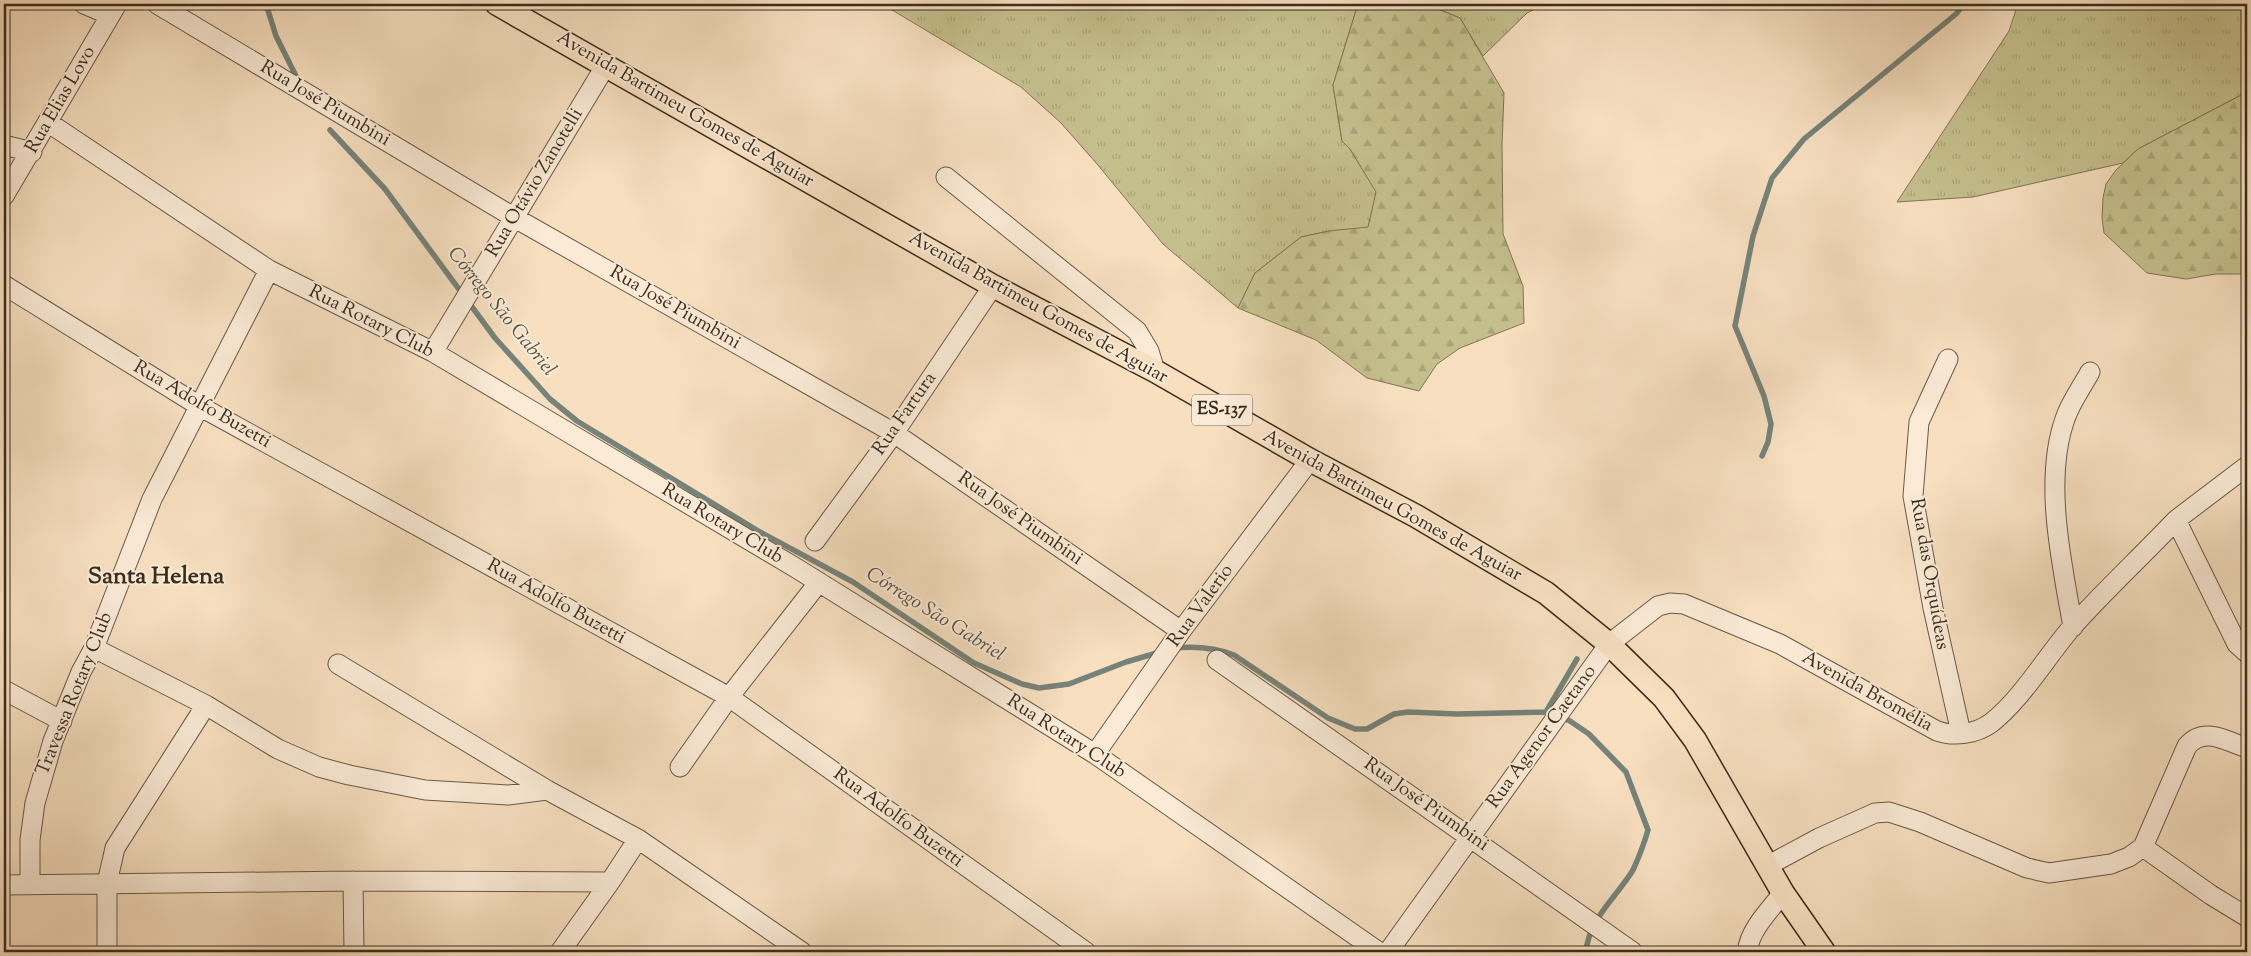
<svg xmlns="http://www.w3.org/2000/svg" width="2251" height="956" font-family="'Sorts Mill Goudy',serif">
<defs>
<pattern id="grass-tufts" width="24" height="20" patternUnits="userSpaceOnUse" patternTransform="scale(1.25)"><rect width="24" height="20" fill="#c5bf8d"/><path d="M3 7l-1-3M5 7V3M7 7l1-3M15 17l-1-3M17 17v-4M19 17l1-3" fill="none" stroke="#aaa479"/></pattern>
<pattern id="forest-firs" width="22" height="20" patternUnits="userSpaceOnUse" patternTransform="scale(1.25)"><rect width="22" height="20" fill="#c5bf8d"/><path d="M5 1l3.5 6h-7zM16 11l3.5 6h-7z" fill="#aaa479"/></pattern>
</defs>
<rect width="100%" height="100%" fill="#f7dfc0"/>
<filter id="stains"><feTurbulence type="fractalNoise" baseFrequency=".004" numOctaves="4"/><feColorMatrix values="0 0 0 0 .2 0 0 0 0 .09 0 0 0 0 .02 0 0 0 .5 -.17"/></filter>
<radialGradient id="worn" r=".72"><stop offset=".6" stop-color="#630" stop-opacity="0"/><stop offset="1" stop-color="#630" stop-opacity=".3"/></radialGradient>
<path fill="url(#grass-tufts)" stroke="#807655" d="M882,4H1358L1333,85L1342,141L1350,149L1377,192L1368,228L1329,231L1301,237L1255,273L1238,308L1163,244L1097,164L1061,123L1021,87Z
M1426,4H1545L1527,13L1483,56L1460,18Z
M2018,4H2247V92L2138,149L2123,163L1973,197L1897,202L2009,31Z"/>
<path fill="url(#forest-firs)" stroke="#807655" d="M1358,4H1426L1460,18L1504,93L1502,145L1503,234L1523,286L1524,323L1460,348L1437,364L1419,391L1367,378L1316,340L1238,308L1255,273L1301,237L1329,231L1368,227L1376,192L1350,149L1342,141L1333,85Z
M2247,92V274H2216L2186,279L2147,273L2104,233L2102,218L2103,198L2106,184L2116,170L2138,149Z"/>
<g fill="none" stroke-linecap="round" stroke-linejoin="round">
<path stroke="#76837a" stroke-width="5.5" d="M266,4L276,36L296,76
M330,130L385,189L495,338L550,399L577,421L760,532L853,582L974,663L1022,684L1039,688L1069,684L1126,662L1160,652
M1762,456L1768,442L1771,424L1764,396L1735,326L1753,236L1772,178L1804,139L1956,14L1964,4
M1174,648C1195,646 1214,647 1234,655L1328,718L1355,729H1367L1394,714L1408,712L1457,714L1546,712L1555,714L1570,721L1589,734L1626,772L1648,830C1644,844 1639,857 1633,870C1616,898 1589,918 1586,952
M1546,712L1577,659"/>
<g stroke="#6a5a46" stroke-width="21">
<path id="minor" d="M84,4L110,15
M157,4L515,218L894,433L1181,631
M49,123L269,270L433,352L796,568L1095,754L1379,952
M4,145L32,152
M946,177L1137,331L1149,351L1155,371
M4,196L117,4
M4,285L201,407L729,697L1086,952
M433,352L606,65
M1948,359L1919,422L1913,496L1933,608L1961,733
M2176,520L2247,466
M815,541L894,433L993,286
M2073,627C2062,564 2043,481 2065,419C2070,403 2082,387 2090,372
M94,648L206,705L278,749L319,767L349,775L425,790L508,795L547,790
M1217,660L1633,952
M338,664L547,790L638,839L802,952
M4,690L62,721
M1095,754L1181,631L1310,460
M680,767L729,697L819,582
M2143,847L2211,895L2247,917
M1767,866L1819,838L1875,813L1889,812L1920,822L2027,868L2049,873L2111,864L2129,857L2143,847L2187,746C2204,726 2226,741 2247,748
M353,881L354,952
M30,883V840L35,803L53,741L81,672L94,648L152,499L269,270
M4,885L353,881L610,882
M107,952V883L115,848L206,705
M560,952L610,882L638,839
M1388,952L1609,644L1658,606L1670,603L1684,604L1780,644L1937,731C1954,737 1976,734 1991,723C2021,700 2047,656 2072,627C2105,590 2142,556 2176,520L2237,644L2247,653
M1747,952C1750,929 1769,911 1783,893"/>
</g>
<g stroke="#3b2d1d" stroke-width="25">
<path id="major" d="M497,4L993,286L1155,371L1310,460L1416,516L1546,593L1609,644L1664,698L1695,740L1783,893L1824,952"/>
</g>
<use href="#minor" stroke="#faead6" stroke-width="19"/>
<use href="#major" stroke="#f7dfc0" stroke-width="22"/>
</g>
<g text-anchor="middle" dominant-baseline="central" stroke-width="4" stroke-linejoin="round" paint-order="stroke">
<rect fill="#faead6" stroke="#746654" stroke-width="1" x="1192" y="394.5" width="60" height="31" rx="4"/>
<g font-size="18" font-weight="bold" fill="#3b2d1d">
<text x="1222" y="410">ES-137</text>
</g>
<g font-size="19" fill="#3b2d1d" stroke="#faead6">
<text transform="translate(61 100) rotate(-60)">Rua Elias Lovo</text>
<text transform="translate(325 104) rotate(31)">Rua José Piumbini</text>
<text transform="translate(685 110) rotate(30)">Avenida Bartimeu Gomes de Aguiar</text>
<text transform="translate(535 183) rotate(-59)">Rua Otávio Zanotelli</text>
<text transform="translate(675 308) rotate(30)">Rua José Piumbini</text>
<text transform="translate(1038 308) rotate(29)">Avenida Bartimeu Gomes de Aguiar</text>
<text transform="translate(371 322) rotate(27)">Rua Rotary Club</text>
<text transform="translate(202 405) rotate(30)">Rua Adolfo Buzetti</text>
<text transform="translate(905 414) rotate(-55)">Rua Fartura</text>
<text transform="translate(1392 506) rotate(29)">Avenida Bartimeu Gomes de Aguiar</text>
<text transform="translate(1020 519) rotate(35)">Rua José Piumbini</text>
<text transform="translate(722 524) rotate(31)">Rua Rotary Club</text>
<text transform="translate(1929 574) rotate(80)">Rua das Orquídeas</text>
<text transform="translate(556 602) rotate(29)">Rua Adolfo Buzetti</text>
<text transform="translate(1201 606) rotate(-54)">Rua Valerio</text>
<text transform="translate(1867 692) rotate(29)">Avenida Bromélia</text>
<text transform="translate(75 694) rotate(-68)">Travessa Rotary Club</text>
<text transform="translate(1066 737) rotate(33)">Rua Rotary Club</text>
<text transform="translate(1542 737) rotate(-54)">Rua Agenor Caetano</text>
<text transform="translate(1426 805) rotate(35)">Rua José Piumbini</text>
<text transform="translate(898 818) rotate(36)">Rua Adolfo Buzetti</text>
</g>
<g font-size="20" font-style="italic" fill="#545144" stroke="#faead6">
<text transform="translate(501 312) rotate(51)">Córrego São Gabriel</text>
<text transform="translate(935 615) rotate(32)">Córrego São Gabriel</text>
</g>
<g font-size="24" font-weight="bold" fill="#3b2d1d" stroke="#faead6">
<text x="156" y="577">Santa Helena</text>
</g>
</g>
<rect width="2251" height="956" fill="none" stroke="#f7dfc0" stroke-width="20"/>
<rect x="5" y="5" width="2241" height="946" fill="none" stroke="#3b2d1d" stroke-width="2.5"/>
<rect x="10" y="10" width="2231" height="936" fill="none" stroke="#3b2d1d"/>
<rect width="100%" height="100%" filter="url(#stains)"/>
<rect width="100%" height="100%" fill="url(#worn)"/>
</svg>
